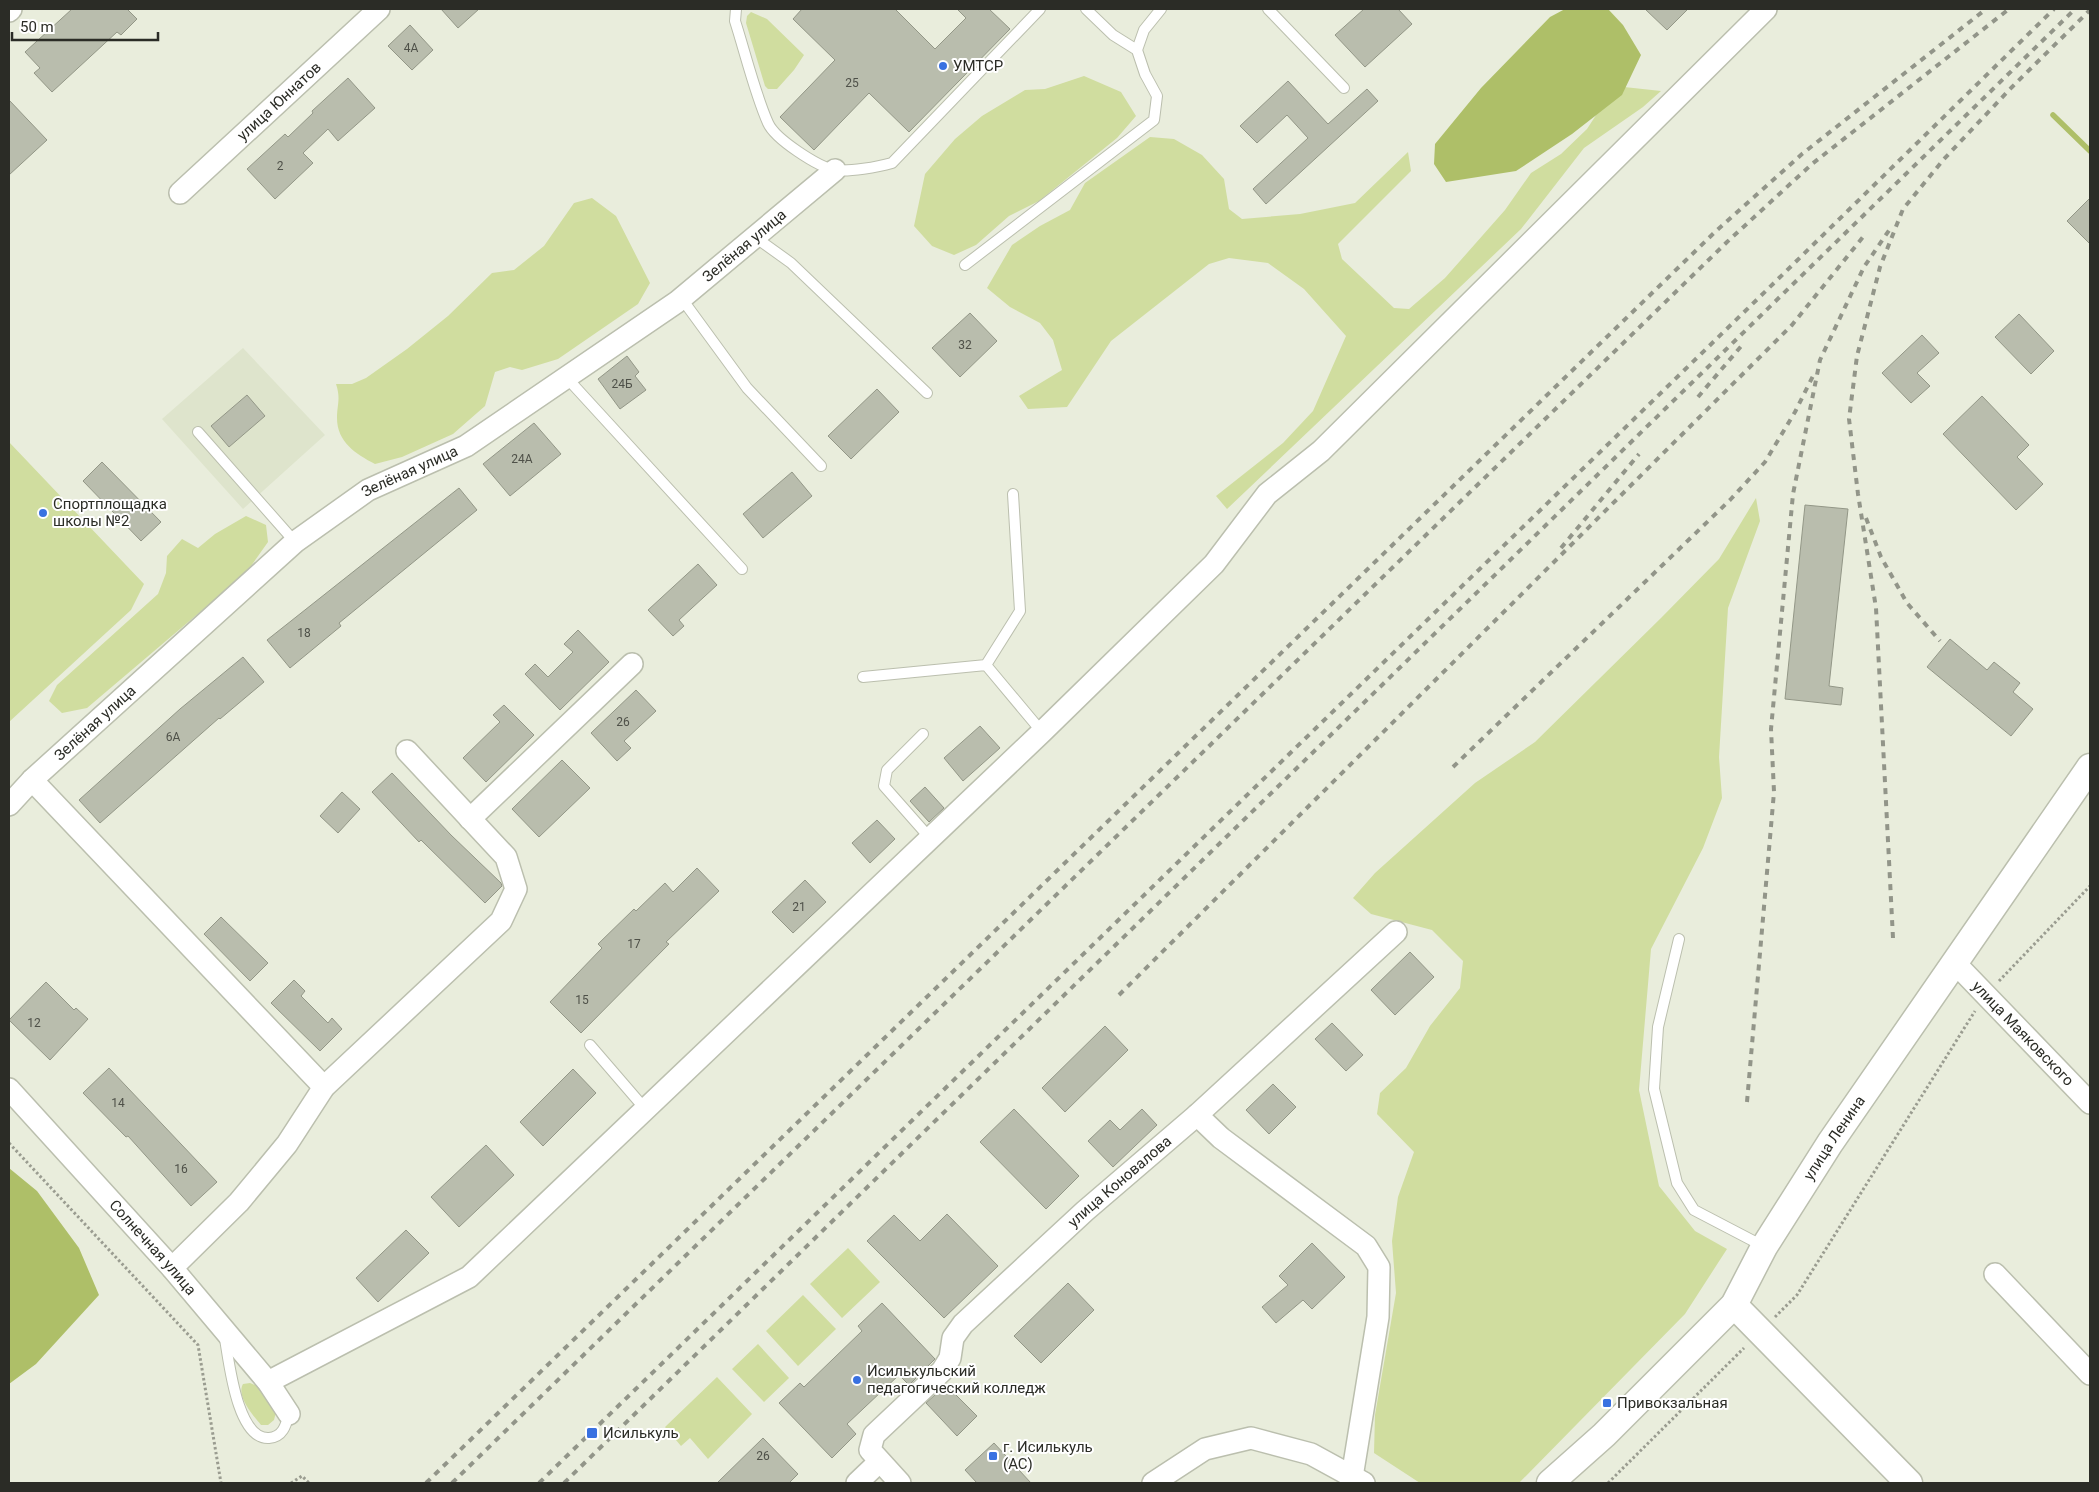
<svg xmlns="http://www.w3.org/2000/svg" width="2099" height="1492" font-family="Roboto,sans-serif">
<rect width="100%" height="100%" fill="#e9eddc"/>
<path fill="#dee4cc" d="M243,348L325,435L243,509L162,419Z"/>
<path fill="#d0dd9f" d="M751,12L767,19L804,55L794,70L777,89H768L765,86L746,23L747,16Z
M1084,76L1121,92L1136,116L1117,138L1039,201L1009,216L976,245L954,255L932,246L914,226L925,174L955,139L982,116L1025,90L1045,89Z
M1615,86L1661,91L1643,107L1584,148L1521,229L1227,509L1216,496L1283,443L1313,411L1346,336L1304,289L1268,263L1229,258L1209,264L1111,341L1067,407L1028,409L1019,396L1062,370L1053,340L1040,323L1010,307L987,288L1012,245L1040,226L1070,210L1085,183L1150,137L1174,139L1202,155L1224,179L1229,209L1242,219L1300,214L1355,203L1408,152L1411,171L1338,244L1342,259L1394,308L1409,309L1445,278L1505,210L1531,173L1561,154L1587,129Z
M592,198L616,216L650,283L638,304L558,359L522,370L510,367L495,372L485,406L453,434L402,457L375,464C356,454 337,442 337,418C337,404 341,399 336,384H352L366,378L407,349L448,316L492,273L514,270L544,246L574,203Z
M9,442L144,584L131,610L9,722Z
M1756,498L1760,521L1728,608L1719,757L1722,798L1703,848L1651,949L1639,1090L1659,1186L1695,1231L1727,1249L1685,1314L1519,1483H1420L1374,1453L1375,1415L1396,1293L1392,1241L1398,1197L1414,1152L1377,1114L1380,1093L1406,1068L1430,1026L1460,988L1463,961L1432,930L1371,914L1353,898L1375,873L1475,783L1535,742L1661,618L1719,559Z
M246,516L266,525L268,542L246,573L87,708L62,713L49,701L57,685L158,594L166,573L167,556L182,539L198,548L215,534Z
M848,1248L880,1282L842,1318L810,1284Z
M803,1295L836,1329L798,1366L766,1331Z
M758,1344L789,1378L764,1402L732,1369Z
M717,1377L752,1414L708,1459L690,1438L681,1446L665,1427Z
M250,1383L260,1387L276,1412L274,1420L268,1425H261C253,1415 236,1396 243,1384Z"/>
<path fill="#aebf68" d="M1565,9H1608L1623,25L1641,55L1622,95L1572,134L1516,171L1446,182L1434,164L1435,144L1481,88L1550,17Z
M9,1168L37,1191L79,1248L99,1295L36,1364L9,1384Z"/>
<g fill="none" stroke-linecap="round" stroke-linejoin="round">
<path stroke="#aebf68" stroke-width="5.5" d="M2053,115L2090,151"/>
</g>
<path fill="#b9bdad" stroke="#939787" d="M72,9H127L137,19L121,35L117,32L52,92L34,73L40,68L25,52Z
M441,9H479L458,28Z
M802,9H895L935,49L966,18L957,9H989L1010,29L909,132L869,93L814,150L780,117L835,60L793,19Z
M1364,9H1398L1412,24L1365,67L1335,35Z
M1645,9H1688L1667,30Z
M410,25L433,50L412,70L388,46Z
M348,78L375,108L338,141L328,129L303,153L313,163L275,199L247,169L285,134L288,137L313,113L312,111Z
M1288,81L1328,124L1367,89L1378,101L1266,204L1253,189L1308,138L1287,115L1257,143L1240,126Z
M9,100L47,140L9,175Z
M2090,198V244L2067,221Z
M970,313L997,341L960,377L932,348Z
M2019,314L2054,351L2031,374L1995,337Z
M1922,335L1939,353L1917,373L1930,386L1911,403L1882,373Z
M627,356L639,372L635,376L646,390L620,409L598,379Z
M877,389L899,412L851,459L828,436Z
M247,395L265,416L229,447L211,426Z
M1982,396L2029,445L2017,457L2043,484L2016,510L1943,434Z
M534,423L561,454L510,496L483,464Z
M102,462L161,522L141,541L83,481Z
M792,472L812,496L763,538L743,514Z
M459,488L477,510L339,623L341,626L290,668L267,640Z
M1805,505L1848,509L1829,686L1843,688L1841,705L1785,699Z
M698,564L717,585L679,620L684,626L673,636L648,610Z
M578,630L609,662L560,710L525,674L535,664L548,677L573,652L564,644Z
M1950,639L1987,670L1994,662L2020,683L2013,692L2033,709L2011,736L1927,667Z
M243,657L264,682L220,719L219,718L100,823L79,800L180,709Z
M636,690L656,711L624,741L631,748L617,761L591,733Z
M504,705L534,735L486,782L463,758L500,722L493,715Z
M980,726L1000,748L963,781L944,758Z
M562,760L590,788L539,837L512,809Z
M392,773L451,835L501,883L502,886L485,903L421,840L419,842L372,792Z
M925,787L944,808L929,822L910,801Z
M342,792L360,809L338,833L320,816Z
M877,820L895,839L870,863L852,843Z
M697,868L719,891L666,942L669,944L581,1033L550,1002L602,948L598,944L634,909L636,911L665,883L673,892Z
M805,880L826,902L793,933L772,912Z
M221,917L268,963L250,981L204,934Z
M1410,952L1434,977L1395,1015L1371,990Z
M294,980L305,991L301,996L328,1023L332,1018L342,1029L320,1051L271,1003Z
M46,982L74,1010L76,1008L88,1019L50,1060L9,1020Z
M1332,1023L1363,1055L1346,1071L1315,1039Z
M1105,1026L1128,1050L1065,1112L1042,1088Z
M109,1068L217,1182L191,1206L128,1136L126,1137L83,1093Z
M573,1069L596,1093L543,1146L520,1122Z
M1273,1084L1296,1107L1269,1134L1246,1110Z
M1014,1109L1079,1176L1046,1209L980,1142Z
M1142,1109L1157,1125L1113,1167L1088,1141L1110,1120L1120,1130Z
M486,1145L514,1175L459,1227L431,1197Z
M947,1214L998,1266L944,1318L867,1241L894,1215L920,1241Z
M406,1230L429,1253L378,1302L356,1278Z
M1312,1243L1345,1277L1312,1309L1303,1300L1276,1323L1262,1307L1288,1285L1279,1276Z
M1068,1283L1094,1310L1041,1363L1014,1336Z
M882,1303L935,1359L909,1385L899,1375L847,1424L856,1434L832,1458L779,1403L800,1383L804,1387L862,1331L858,1326Z
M946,1385L977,1416L957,1436L926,1403Z
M763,1438L798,1474L789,1483H717Z
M994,1443L1031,1483H977L965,1470Z"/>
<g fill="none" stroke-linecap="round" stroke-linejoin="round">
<g stroke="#bbbfae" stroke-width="12">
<path id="service" d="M736,9L735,21C745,52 755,94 768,123C775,139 818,167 835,170C849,172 878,167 892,163L1040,9
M1086,9L1113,35L1137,50
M1268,9L1344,88
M755,237L791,263L927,393
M965,265L1154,120L1157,96L1145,74L1137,50L1144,30L1161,9
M682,299L747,388L821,466
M566,377L742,569
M198,432L295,542
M986,665L1042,732
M863,677L986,665L1020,611L1013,494
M923,734L887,770L884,786L929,837
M1679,939L1658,1027L1654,1089L1677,1183L1694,1210L1763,1246
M590,1045L646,1110
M225,1339C229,1361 237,1440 269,1438C283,1437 286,1425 289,1414"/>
</g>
<g stroke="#bbbfae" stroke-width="24">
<g id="minor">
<path d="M9,11L11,9"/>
<path id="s1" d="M180,193L379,9"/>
<path d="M32,780L324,1087"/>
<path id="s2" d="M9,805L32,780L295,542L368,490L466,446L677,302L835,170"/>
<path d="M470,819L632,664"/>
<path id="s3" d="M1955,963L2090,1103"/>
<path id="s4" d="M9,1089L172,1268L268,1382L289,1414"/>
<path d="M1197,1115L1221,1138L1366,1246L1379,1267L1378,1317L1352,1477"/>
<path d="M172,1268L239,1202L287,1144L324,1087L501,921L516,889L506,857L407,751"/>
<path d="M1995,1274L2090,1374"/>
<path d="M268,1382L469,1277L1042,732L1214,564L1267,494L1321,451L1766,9"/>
<path d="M857,1483L879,1462"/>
<path id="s5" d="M900,1483L870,1450L874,1435L942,1371L950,1358L953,1338L963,1324L1085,1211L1197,1115L1396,932"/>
<path d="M1153,1483L1205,1449L1251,1438L1311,1454L1364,1483"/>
</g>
</g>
<g stroke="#bbbfae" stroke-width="29">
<g id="tertiary">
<path d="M1734,1305L1909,1483"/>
<path id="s6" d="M1550,1483L1604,1435L1734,1305L1764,1247L1830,1143L2090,767"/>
</g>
</g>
<path stroke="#9a9c90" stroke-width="3" stroke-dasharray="2.5 2.5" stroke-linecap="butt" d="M1999,981L2090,886
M9,1143L198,1345L221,1483
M1775,1317L1797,1295L1975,1011
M291,1483L302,1476L309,1483
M1608,1483L1744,1348"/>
<use href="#service" stroke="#fff" stroke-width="10"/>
<use href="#minor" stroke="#fff" stroke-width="21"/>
<use href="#tertiary" stroke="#fff" stroke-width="26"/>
<path stroke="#929589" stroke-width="4" stroke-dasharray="6 6" stroke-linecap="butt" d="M1698,397L1743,344
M1866,518L1881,557L1907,603L1940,641
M1561,548L1639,454
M1453,767L1730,500L1765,462L1795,412L1813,376
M1893,938L1876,608L1858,494L1849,419L1857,356L1880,267L1903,209L1944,159L2011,88L2090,10
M1119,995L1792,325L1863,237
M1747,1102L1774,792L1771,729L1793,494L1820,360L1864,267L1892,226
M426,1483L1716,231L1802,154L1986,9
M452,1483L1727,242L1812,164L2009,9
M539,1483L1774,283L2054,9
M564,1483L2075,9"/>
</g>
<g fill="#3971e1" stroke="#fff" stroke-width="2">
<circle cx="943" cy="66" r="5"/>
<circle cx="43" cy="513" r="5"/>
<circle cx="857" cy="1380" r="5"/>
<rect x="1602" y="1398" width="10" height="10" rx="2.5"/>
<rect x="586" y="1427" width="12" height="12" rx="2.5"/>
<rect x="988" y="1451" width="10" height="10" rx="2.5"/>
</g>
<g text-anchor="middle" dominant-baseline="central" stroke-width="4" stroke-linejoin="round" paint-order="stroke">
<g font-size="12" fill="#4e5048">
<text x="411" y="48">4А</text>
<text x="852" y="83">25</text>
<text x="280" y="166">2</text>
<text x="965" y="345">32</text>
<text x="622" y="384">24Б</text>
<text x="522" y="459">24А</text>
<text x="304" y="633">18</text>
<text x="623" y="722">26</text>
<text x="173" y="737">6А</text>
<text x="799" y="907">21</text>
<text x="634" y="944">17</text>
<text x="582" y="1000">15</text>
<text x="34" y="1023">12</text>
<text x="118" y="1103">14</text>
<text x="181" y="1169">16</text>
<text x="763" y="1456">26</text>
</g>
<g font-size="15" fill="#2b2c26" stroke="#fff" text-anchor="start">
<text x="953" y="66">УМТСР</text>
<text x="53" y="504">Спортплощадка<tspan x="53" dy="17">школы №2</tspan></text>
<text x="867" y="1371">Исилькульский<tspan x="867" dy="17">педагогический колледж</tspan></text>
<text x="1617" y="1403">Привокзальная</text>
<text x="603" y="1433">Исилькуль</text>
<text x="1003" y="1447">г. Исилькуль<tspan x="1003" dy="17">(АС)</tspan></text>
</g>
<g font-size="15" fill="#2b2c26" stroke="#fff">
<text stroke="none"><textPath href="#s1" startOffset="135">улица Юннатов</textPath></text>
<text stroke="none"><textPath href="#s2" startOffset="929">Зелёная улица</textPath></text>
<text stroke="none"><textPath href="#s2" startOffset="524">Зелёная улица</textPath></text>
<text stroke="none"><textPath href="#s2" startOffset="119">Зелёная улица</textPath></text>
<text stroke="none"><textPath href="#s3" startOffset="98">улица Маяковского</textPath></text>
<text stroke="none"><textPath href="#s6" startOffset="451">улица Ленина</textPath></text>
<text stroke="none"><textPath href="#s5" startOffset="418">улица Коновалова</textPath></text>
<text stroke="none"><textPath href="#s4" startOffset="214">Солнечная улица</textPath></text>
</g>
</g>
<rect width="2099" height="1492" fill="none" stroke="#2b2c26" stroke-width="20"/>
<path d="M12 32v8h146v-8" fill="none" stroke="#2b2c26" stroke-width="2.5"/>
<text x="20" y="32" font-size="15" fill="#2b2c26" stroke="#ffffff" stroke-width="4" paint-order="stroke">50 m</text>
</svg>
